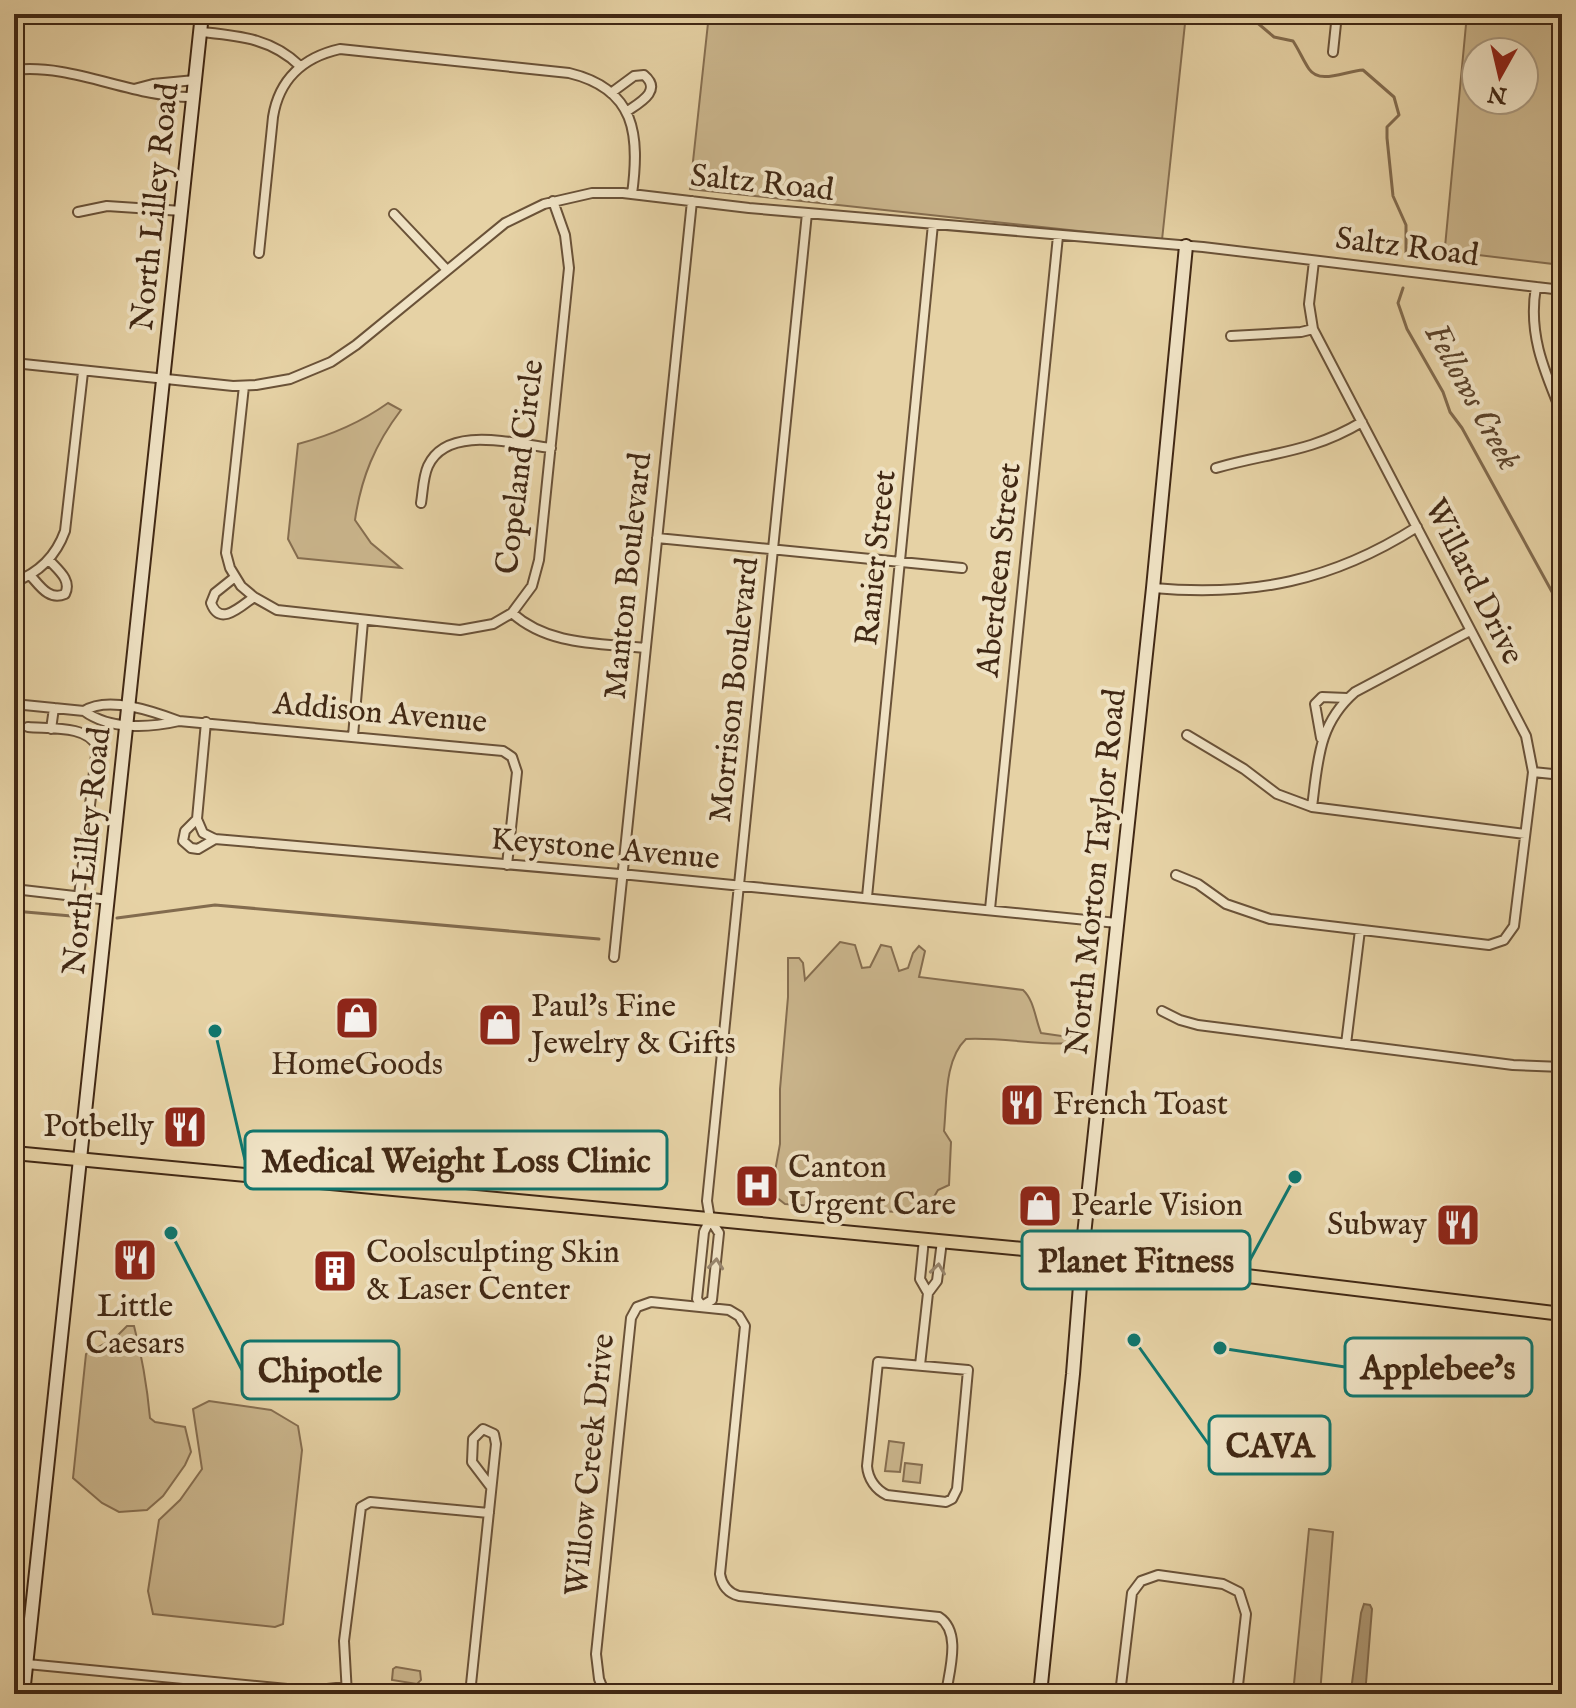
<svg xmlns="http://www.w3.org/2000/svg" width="1576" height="1708" font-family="'IM FELL English',serif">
<rect width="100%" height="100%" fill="#e6d2a5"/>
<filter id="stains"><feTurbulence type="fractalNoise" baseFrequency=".0025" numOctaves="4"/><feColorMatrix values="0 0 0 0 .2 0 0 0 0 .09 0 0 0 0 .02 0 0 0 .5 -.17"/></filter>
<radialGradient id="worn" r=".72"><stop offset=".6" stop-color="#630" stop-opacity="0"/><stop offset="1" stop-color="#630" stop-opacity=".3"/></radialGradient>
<path fill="#cab58c" stroke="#866e50" stroke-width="2" fill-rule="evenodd" d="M709,14H1186L1162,240L690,189Z
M1467,14H1562V265L1453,252L1445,247ZM1476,52H1524V100H1476Z
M14,382L23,383L14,474Z
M388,403L401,410C375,444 361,478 355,520L371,543L401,568L298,558L288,539L298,444C332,435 360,423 388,403Z
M840,942L855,945L862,968L870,967L881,945L891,947L899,971L908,968L913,953L919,946L925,951L919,977L1023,990C1034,1000 1035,1018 1041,1033L1076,1038V1043C1039,1046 1003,1037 966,1039C944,1060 947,1101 944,1131L951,1142L949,1185L938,1190L924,1214L785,1204L771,1193L780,1144V1089L788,997V958H799L803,963L805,980Z
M127,1326H134C142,1356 147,1386 150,1418L155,1422L185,1427L191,1452L185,1465L163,1496L147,1510L119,1512L102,1503L73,1478L86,1354L116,1337Z
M209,1401L271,1410L298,1426L302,1450L283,1624L275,1627L153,1614L148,1591L159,1520L180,1500L202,1469L193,1409Z
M889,1441L904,1443L900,1472L885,1471Z
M1562,1454V1523L1556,1521L1552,1515L1558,1466Z
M905,1463L922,1465L920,1483L903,1481Z
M1309,1529L1333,1532L1320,1694H1293Z
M396,1667L420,1671L421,1680L417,1684L392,1680L393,1669Z"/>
<path fill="#ae9874" stroke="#826b4e" stroke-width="2" d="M1364,1604L1370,1605L1372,1609L1366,1683L1365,1689L1357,1691L1352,1683L1361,1613Z"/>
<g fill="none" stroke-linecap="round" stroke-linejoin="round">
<path stroke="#826b4e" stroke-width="3" d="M735,14L746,18L783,14
M1232,14L1254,20L1274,37L1293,41C1299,50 1303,60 1309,69C1320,85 1345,71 1363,70L1394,97L1399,115L1387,127V138L1393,196L1406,225V255
M1403,288L1398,303L1407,329L1443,392L1450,412L1462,428L1562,610
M14,911L83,917
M117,918L215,905L599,939"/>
<g stroke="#6a5238" stroke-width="12">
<path id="street" d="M201,32C239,36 271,38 300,66
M1333,52L1337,14
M14,70C73,63 132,98 193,97
M134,89L153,84L195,80
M611,93L634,76L644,75C663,91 639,103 626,112
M78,212L107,206L182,211
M394,214L447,270
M259,253L273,117C279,79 304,57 340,49L569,73C636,89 640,135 632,194
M1536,287C1528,332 1543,368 1560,409
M1231,336L1301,332L1313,329
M14,363L233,386L256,385L290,379L331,362L356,345L505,223L544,204L592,193H623L749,208L1203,247L1562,290
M244,386L226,553L230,568L241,586L254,597L277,610L460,630L493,624L512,613L532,586L539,560L569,268L565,235L553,201
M1216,468C1272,452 1310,453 1362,422
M421,503C423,491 423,477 428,466C447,424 515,444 551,448
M657,538L962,568
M30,575C40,586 49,601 65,594C72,580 58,570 49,560
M235,577L215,593L211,603C220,627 240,607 254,597
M14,582C39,573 56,556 65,531L83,372
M1153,588C1253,597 1332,581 1417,527
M512,613C549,646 599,643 645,648
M14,704L84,711C110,730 149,728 179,721C155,712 108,695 84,711
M179,721L503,751L512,757L517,772L507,865
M206,722L197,819L203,833L215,839L631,875L1117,923
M28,727C49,729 88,725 97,747L79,896
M51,729L54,708
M1187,735L1244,769L1277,794L1312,807L1525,834
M353,736L363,621
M1321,738L1315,704L1322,697L1347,698
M1533,772L1562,775
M1312,807C1318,761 1318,724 1355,692L1470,631
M197,819L185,831L183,841L191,848L198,849L215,839
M1176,875L1198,884L1226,904L1270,919L1489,945L1504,940L1514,926L1533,772L1526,736L1313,329L1309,304L1314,261
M14,889L109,900
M867,897L933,224
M990,909L1058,236
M614,957L692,201
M1162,1011L1180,1020L1198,1025L1513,1065L1562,1067
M1346,1044L1360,930
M924,1239L920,1279L928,1293L937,1281L942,1241
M702,1306L712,1300L719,1233L710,1219L707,1201L807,213
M702,1306L697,1299L704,1232L710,1219
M878,1362L968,1370L957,1489L952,1499L946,1502L887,1495C876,1490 868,1479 867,1466Z
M920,1365L928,1293
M27,1664L308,1691L346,1687
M347,1694L344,1641L361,1507L370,1502L489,1513
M470,1694L496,1444L494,1434L483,1429L473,1439L472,1462L491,1487
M605,1694L599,1679L596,1654L631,1318L637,1307L651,1302L729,1310L739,1316L745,1326L720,1574C722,1586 728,1593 739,1596L939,1617C962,1632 949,1671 946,1694
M1120,1694L1132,1593L1141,1581L1158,1575L1223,1584L1239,1592L1246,1614L1237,1694"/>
</g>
<g stroke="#412814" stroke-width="16">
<path id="secondary" d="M23,1694L202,14
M1040,1694L1073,1374L1084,1235L1153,588L1186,246"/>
</g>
<g stroke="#412814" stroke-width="16">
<path id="primary" d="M14,1153L1023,1249L1562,1314"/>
</g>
<use href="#street" stroke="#efe2c4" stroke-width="8"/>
<use href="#secondary" stroke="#efe2c4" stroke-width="12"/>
<use href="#primary" stroke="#e6d2a5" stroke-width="12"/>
</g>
<defs><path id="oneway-chevron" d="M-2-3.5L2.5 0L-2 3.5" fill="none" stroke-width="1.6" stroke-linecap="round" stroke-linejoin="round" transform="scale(2)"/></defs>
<g stroke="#98856c">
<use href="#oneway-chevron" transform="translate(716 1264) rotate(-84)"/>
<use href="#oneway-chevron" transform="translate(938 1269) rotate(-82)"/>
</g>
<defs>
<g id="shop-square" transform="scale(2.3)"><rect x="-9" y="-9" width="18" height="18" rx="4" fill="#8f2418" stroke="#efe2c4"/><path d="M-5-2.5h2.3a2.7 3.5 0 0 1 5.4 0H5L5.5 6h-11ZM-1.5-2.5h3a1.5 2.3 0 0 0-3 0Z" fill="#fff"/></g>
<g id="restaurant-square" transform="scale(2.3)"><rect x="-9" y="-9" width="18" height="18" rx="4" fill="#8f2418" stroke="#efe2c4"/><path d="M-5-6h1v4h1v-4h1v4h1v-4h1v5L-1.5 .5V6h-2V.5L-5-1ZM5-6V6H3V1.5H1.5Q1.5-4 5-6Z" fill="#fff"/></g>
<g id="hospital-square" transform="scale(2.3)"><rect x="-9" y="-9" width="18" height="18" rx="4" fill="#8f2418" stroke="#efe2c4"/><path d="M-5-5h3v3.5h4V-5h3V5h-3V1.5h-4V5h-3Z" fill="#fff"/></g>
<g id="building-square" transform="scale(2.3)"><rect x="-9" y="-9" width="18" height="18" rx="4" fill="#8f2418" stroke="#efe2c4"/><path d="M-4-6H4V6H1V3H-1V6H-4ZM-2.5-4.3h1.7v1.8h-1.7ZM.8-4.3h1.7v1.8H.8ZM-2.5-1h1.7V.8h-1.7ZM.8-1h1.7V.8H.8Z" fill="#fff"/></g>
</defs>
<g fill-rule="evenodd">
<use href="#shop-square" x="357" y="1018"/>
<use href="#shop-square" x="500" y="1025"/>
<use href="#restaurant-square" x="1022" y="1105"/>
<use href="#restaurant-square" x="185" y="1127"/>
<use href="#hospital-square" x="757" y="1186"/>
<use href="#shop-square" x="1040" y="1206"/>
<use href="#restaurant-square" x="1458" y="1225"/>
<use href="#restaurant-square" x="135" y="1260"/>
<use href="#building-square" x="335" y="1271"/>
</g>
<g text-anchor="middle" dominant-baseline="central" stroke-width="8" stroke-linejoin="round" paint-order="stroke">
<g font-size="32" fill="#412814" stroke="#efe2c4">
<text transform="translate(762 184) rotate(6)">Saltz Road</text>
<text transform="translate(156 207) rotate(-84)">North Lilley Road</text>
<text transform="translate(1407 248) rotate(7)">Saltz Road</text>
<text transform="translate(521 467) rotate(-83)">Copeland Circle</text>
<text transform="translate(877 558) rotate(-84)">Ranier Street</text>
<text transform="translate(1000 570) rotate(-84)">Aberdeen Street</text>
<text transform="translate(629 576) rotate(-84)">Manton Boulevard</text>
<text transform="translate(1473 582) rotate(63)">Willard Drive</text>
<text transform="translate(735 690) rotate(-84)">Morrison Boulevard</text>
<text transform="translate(380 714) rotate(5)">Addison Avenue</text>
<text transform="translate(605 850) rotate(5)">Keystone Avenue</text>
<text transform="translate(88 851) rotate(-84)">North Lilley Road</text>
<text transform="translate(1097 872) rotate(-84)">North Morton Taylor Road</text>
<text transform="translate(591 1465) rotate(-84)">Willow Creek Drive</text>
</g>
<g font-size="32" fill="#412814" stroke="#efe2c4" text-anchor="start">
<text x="531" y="1007">Paul's Fine<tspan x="531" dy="37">Jewelry &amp; Gifts</tspan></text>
<text x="357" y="1065" text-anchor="middle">HomeGoods</text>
<text x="1053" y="1105">French Toast</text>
<text x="154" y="1127" text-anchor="end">Potbelly</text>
<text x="788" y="1168">Canton<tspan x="788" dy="37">Urgent Care</tspan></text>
<text x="1071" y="1206">Pearle Vision</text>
<text x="1427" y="1225" text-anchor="end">Subway</text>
<text x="366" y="1253">Coolsculpting Skin<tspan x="366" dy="37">&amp; Laser Center</tspan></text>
<text x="135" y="1307" text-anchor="middle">Little<tspan x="135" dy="37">Caesars</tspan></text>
</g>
<g font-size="34" font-style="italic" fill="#5c442c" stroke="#efe2c4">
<text transform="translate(1472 397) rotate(61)">Fellows Creek</text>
</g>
</g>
<path fill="none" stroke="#0f766e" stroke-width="3" d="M215 1031L245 1160M1295 1177L1250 1260M1220 1348L1345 1367M171 1233L242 1370M1134 1340L1209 1445"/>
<g fill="#0f766e" stroke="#efe2c4" stroke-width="3">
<circle cx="215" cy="1031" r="8"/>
<circle cx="1295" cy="1177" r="8"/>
<circle cx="1220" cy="1348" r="8"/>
<circle cx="171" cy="1233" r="8"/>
<circle cx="1134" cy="1340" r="8"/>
</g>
<g fill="#efe2c4" stroke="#0f766e" stroke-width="3">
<rect x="245" y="1131" width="422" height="58" rx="8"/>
<rect x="1022" y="1231" width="228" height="58" rx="8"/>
<rect x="1345" y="1338" width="187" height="58" rx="8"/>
<rect x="242" y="1341" width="157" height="58" rx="8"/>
<rect x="1209" y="1416" width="121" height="58" rx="8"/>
</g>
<g font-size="34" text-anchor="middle" font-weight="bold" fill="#412814">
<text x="456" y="1172">Medical Weight Loss Clinic</text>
<text x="1136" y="1272">Planet Fitness</text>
<text x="1438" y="1379">Applebee's</text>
<text x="320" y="1382">Chipotle</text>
<text x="1270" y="1457">CAVA</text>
</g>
<rect width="1576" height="1708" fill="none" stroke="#e6d2a5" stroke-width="48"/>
<rect x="16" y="16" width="1544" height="1676" fill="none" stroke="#412814" stroke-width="4"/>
<rect x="24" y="24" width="1528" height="1660" fill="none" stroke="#412814" stroke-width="2"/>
<g transform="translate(1500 76) rotate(188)"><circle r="38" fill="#efe2c4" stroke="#a9987e" stroke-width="2"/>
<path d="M0-6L14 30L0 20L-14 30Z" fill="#8f2418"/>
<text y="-12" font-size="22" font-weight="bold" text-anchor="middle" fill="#412814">N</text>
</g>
<rect width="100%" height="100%" filter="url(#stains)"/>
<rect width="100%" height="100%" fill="url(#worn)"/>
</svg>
